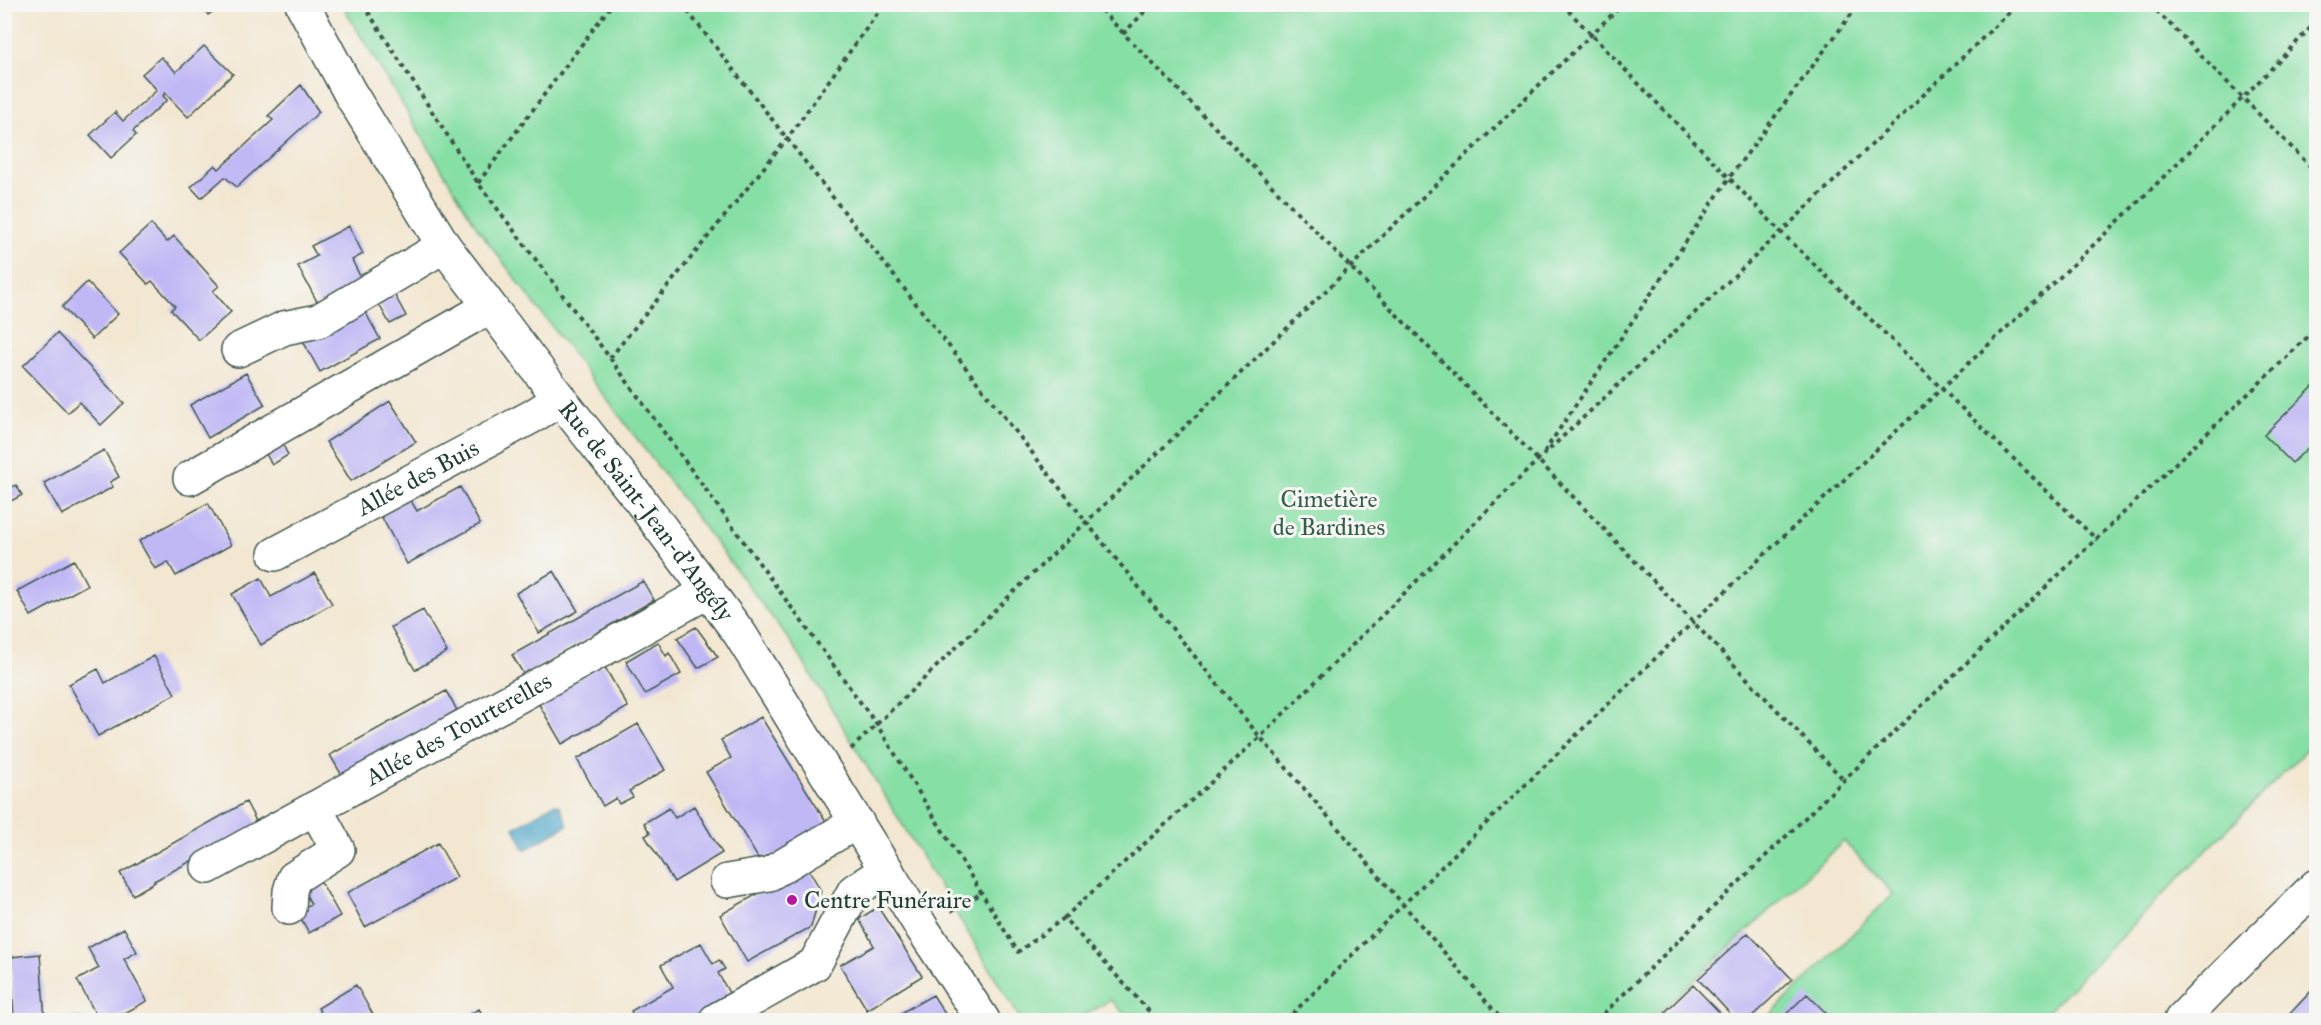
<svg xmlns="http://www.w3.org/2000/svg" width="2321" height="1025" font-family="'IM FELL Great Primer',serif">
<rect width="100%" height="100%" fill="#f6f6f2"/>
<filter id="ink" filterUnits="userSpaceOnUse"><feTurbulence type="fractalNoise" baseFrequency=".0167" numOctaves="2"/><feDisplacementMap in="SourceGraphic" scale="12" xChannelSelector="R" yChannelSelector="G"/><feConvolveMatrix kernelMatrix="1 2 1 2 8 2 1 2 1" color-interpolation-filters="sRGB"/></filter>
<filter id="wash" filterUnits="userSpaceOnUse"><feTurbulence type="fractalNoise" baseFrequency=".008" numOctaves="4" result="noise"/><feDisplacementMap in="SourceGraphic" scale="24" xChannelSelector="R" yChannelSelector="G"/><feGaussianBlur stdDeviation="1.35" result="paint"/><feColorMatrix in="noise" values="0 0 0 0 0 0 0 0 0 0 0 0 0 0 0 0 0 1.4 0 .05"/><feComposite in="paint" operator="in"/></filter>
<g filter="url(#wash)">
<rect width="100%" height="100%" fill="#f3e7d2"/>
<path fill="#86dfa5" stroke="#528e6c" stroke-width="1.5" d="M342,5H2316V740L2039,1020H1765L1893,894L1844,841L1651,1020H1130L1111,1000L1076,1020H1021L793,645L478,229Z"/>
<path fill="#4ca5c9" stroke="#36717e" stroke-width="1.5" d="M554,804L560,806L568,825L525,850L514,828Z"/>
<g id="blocks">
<path fill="#c0b8f5" d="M202,4H225L208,15Z
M204,46L233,74L188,117L165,93L163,96L167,100L133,131L136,135L111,158L90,135L115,112L123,121L157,90L142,74L161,57L176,72Z
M301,85L319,112L237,187L225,177L201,198L191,187L215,165L219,169L273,120L268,116Z
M151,224L167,242L174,236L219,286L213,291L231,312L199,340L171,310L175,306L152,281L148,284L119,253Z
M349,226L363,254L352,260L365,286L321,309L298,266L317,256L311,246Z
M87,282L118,314L92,339L62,307Z
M392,290L406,316L390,324L376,299Z
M363,308L380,339L320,372L303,341Z
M57,333L124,403L101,425L79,402L68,413L23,366Z
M246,373L265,405L208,438L190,405Z
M2316,384V440L2292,463L2264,435Z
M390,401L416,442L351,481L326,442Z
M282,443L288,455L272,465L265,452Z
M104,450L119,477L110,482L113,487L62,515L44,483Z
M16,485L22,495L4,505V491Z
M460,487L480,524L407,564L379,512L408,496L417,511Z
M208,503L231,545L176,576L168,562L155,569L139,541Z
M74,560L87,585L31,616L17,591Z
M554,571L578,611L539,633L516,593Z
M315,573L332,604L261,645L232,594L261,578L271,597Z
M643,581L654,600L524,675L512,655Z
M423,610L447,652L415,670L391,627Z
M696,627L718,657L698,668L677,638Z
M658,642L666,656L669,653L681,674L645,694L626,661Z
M154,656L175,694L98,736L69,684L98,669L105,683Z
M603,664L628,707L562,744L537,701Z
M446,691L457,710L344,779L330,755Z
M761,717L828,825L782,854L758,858L706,772L731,758L721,740Z
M638,724L665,770L629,791L633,797L619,804L616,798L603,806L577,759Z
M246,802L258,825L154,881L155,882L133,895L120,873Z
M694,806L722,853L674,882L645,836L650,833L644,823L669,808L675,818Z
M438,843L457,877L365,927L347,893Z
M807,866L821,891L811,927L747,962L720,915Z
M320,880L340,916L309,933L297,911L311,904L303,889Z
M878,907L922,976L867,1010L840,965L874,946L859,919Z
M124,928L137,952L124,959L147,1001L112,1020H99L77,980L99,968L88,948Z
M1748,933L1792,979L1748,1020H1736L1698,979Z
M701,943L713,964L719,960L725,969L718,973L733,1000L697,1020H636L631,1011L673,987L661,965Z
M40,954L45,1020H14L11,957Z
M356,985L376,1020H325L318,1008Z
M1693,985L1727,1020H1674L1665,1012Z
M2316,986V1020H2284Z
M1807,994L1833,1020H1780Z
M933,995L949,1020H888Z
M479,1009L486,1020H460Z
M1657,1014L1664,1020H1650Z
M77,1015L79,1020H67Z"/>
</g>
</g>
<g filter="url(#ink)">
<use href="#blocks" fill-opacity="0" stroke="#3f564c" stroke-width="1.5"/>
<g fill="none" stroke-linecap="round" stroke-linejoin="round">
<g stroke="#3f564c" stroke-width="36">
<g id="minor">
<path d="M238,350L284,328L318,321L444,246"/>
<path d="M190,478L489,307"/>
<path id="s1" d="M275,554L533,416L560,399"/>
<path id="s2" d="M208,867L709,591"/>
<path d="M727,881L769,874L857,822"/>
<path d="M289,908L290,891L294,878L338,850L315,808"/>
<path d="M716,1020L815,964L854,891L887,870"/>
<path d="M2181,1020L2210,990L2316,886"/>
</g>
</g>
<g stroke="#3f564c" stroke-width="36">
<g id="major">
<path id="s3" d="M302,4L350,93L444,246L560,399L640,500L740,634L922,928L983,1020"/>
</g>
</g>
<path stroke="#3f564c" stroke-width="4" stroke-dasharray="4.5 4.5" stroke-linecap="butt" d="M363,4L478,183L610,358L877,725L1018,952L1064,918L1157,1020
M682,4L1087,523L1260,737L1502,1020
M1095,4L1538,460L1844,780
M1562,4L1781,232L2097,540
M2150,4L2316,172
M1123,34L1152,4
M478,183L612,4
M610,358L787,139L884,4
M1544,452L1729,178L1859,4
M851,749L1623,4
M951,911L982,893
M1064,918L1260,737L1538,460L1781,232L2018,4
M1286,1020C1421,887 1556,754 1693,622C1902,423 2118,231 2316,22
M1597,1020L1844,780L2316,329"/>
<use href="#minor" stroke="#fff" stroke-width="33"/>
<use href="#major" stroke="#fff" stroke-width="33"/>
</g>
</g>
<circle fill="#b5179e" stroke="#f6f6f2" stroke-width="2" cx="792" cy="900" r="6"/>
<g text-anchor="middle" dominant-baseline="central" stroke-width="6" stroke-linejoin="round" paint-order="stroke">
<g font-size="24" fill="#1f3d34" stroke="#f6f6f2">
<text stroke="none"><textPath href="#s1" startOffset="162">Allée des Buis</textPath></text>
<text stroke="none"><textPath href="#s3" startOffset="614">Rue de Saint-Jean-d'Angély</textPath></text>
<text stroke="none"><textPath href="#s2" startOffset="286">Allée des Tourterelles</textPath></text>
</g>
<g font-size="24" fill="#345d4b" stroke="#f6f6f2">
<text x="1329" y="499">Cimetière<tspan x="1329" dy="28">de Bardines</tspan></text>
</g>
<g font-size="24" fill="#1f3d34" stroke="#f6f6f2" text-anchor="start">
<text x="804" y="900">Centre Funéraire</text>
</g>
</g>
<rect width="2321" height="1025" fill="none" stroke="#f6f6f2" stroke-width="24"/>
</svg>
